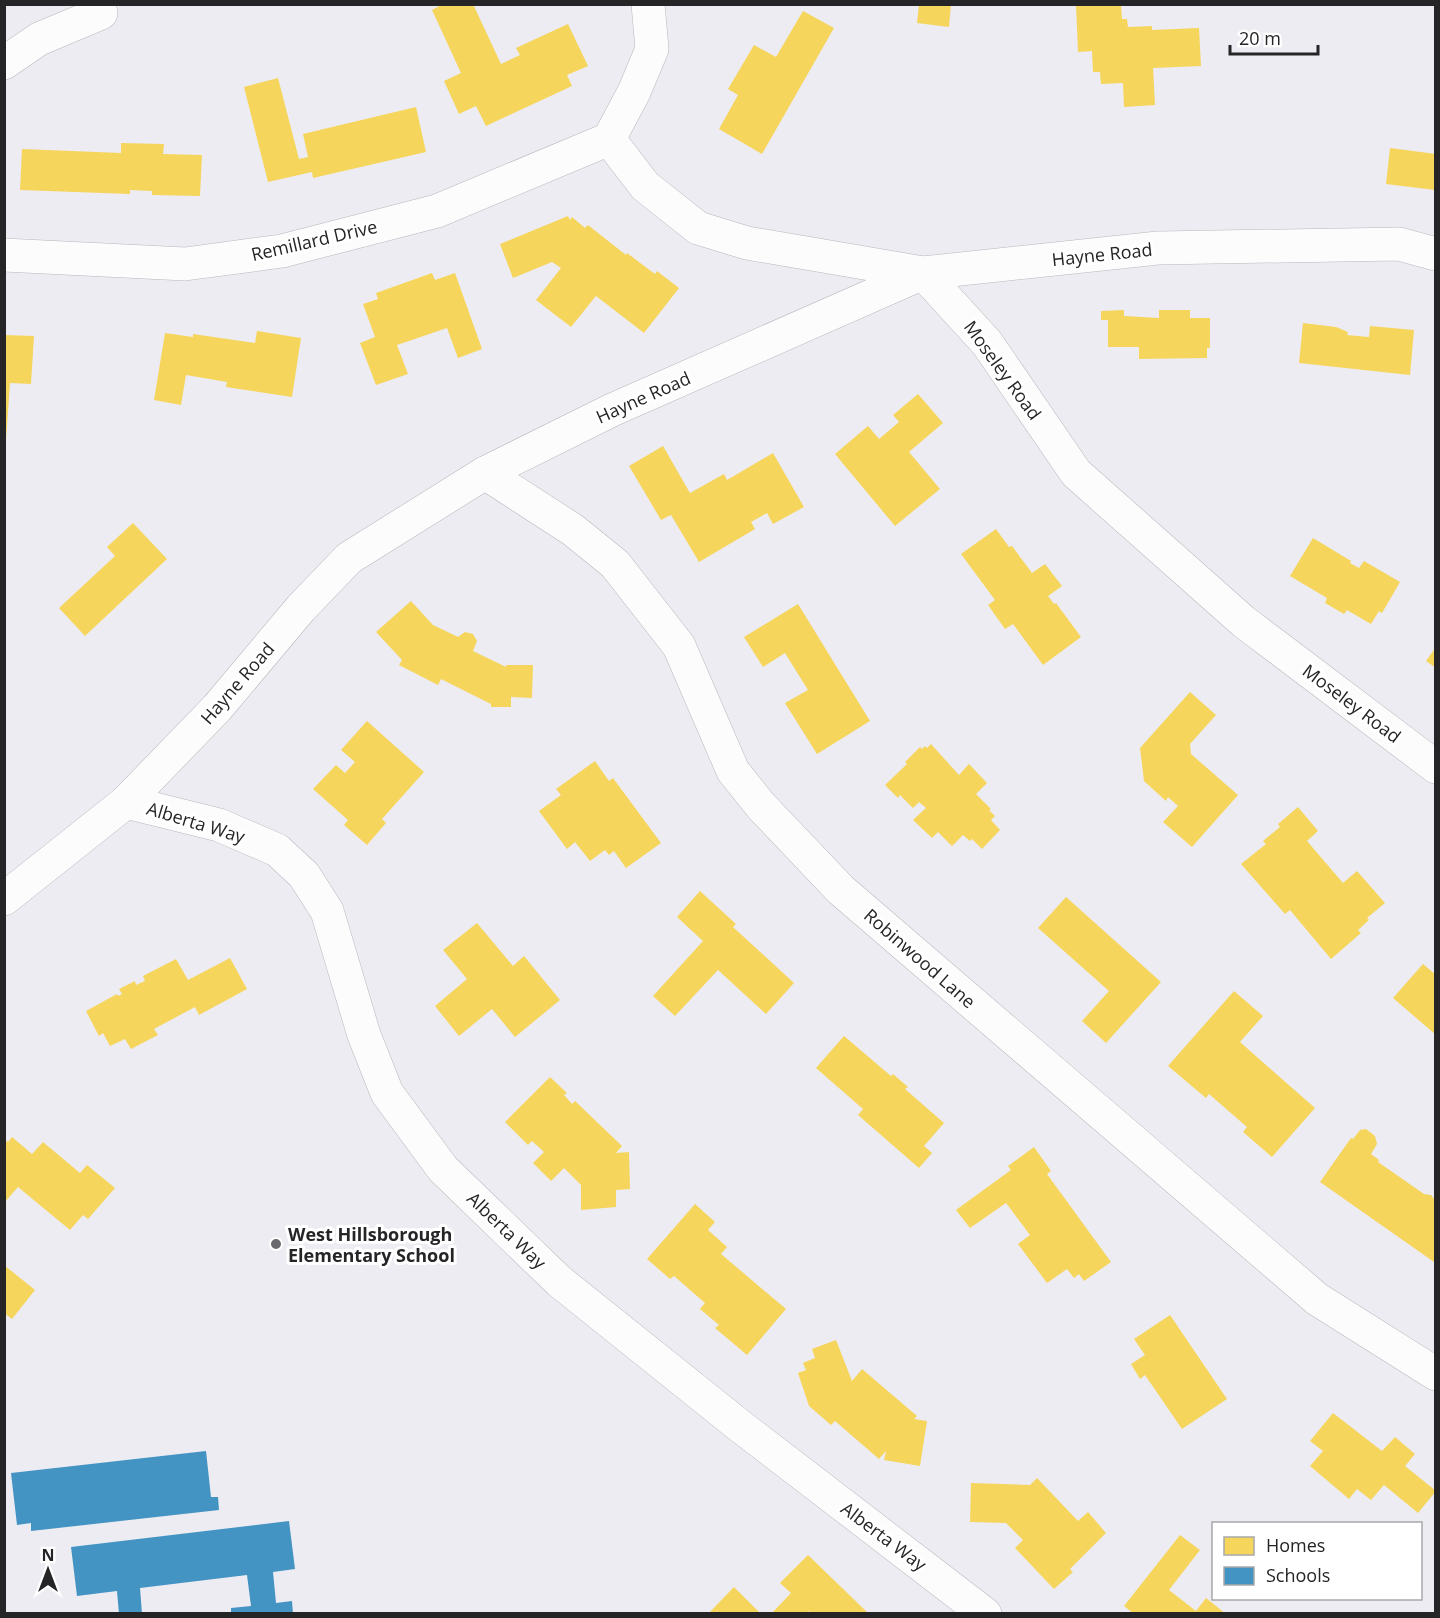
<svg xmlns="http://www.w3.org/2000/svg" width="1440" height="1618" font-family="'Open Sans',sans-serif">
<rect width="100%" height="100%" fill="#edecf2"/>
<path fill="#f6d55c" d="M443,4H473L501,64L520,55L516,48L568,24L588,66L567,75L572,86L486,126L476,106L459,114L444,81L461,73L432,10Z
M919,4H951L949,27L917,23Z
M1076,4H1121L1122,19H1127L1128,27L1152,26V30L1199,28L1201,66L1153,68L1155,105L1124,107L1123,83L1101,84L1100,72H1093L1092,51L1078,52Z
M803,11L834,28L762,154L719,129L738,95L728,89L754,45L776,57Z
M278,78L299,159L308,157L303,134L416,107L426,152L313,178L312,172L268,182L244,87Z
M121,143L164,144L163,154L202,155L200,196L152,195V191L130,190V194L20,190L22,149L121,153Z
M1390,148L1436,154L1435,190L1386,184Z
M568,216L570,220L572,217L585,228L588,225L626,255L627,253L655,274L657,271L679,288L644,333L596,296L571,327L536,300L561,268L552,262L513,278L500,244Z
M432,273L435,280L455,273L482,349L458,358L447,328L397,345L408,374L376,385L360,343L375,337L363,304L378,299L376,293Z
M1124,310V316L1159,318V310H1190V318H1210V348H1207V358L1139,359V347H1108V320H1101V311Z
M1303,323L1336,327L1348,332L1347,335L1369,337L1370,326L1414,330L1410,375L1299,363Z
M257,331L301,338L292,397L226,387L227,382L186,375L181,405L154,400L165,333L193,337V334L255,343Z
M4,335L34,336L31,384L10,383L6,440H4Z
M918,394L943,423L909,452L940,489L895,526L835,454L868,426L879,439L899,422L893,415Z
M663,446L690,493L724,474L727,480L773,453L804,507L773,524L767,513L751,522L755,529L699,562L671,515L661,520L629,466Z
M133,523L167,559L85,636L59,608L115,556L107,547Z
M996,529L1009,547L1012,546L1032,573L1045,564L1062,586L1048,596L1054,604L1056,603L1081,637L1043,665L1013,624L1005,629L988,605L995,600L961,554Z
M1313,538L1351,561L1350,563L1359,568L1364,561L1400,582L1382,613L1379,611L1371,624L1347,610L1344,614L1325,603L1327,598L1290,576Z
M411,601L433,625L458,637L465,632L473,634L477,641L473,651L506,667V665H533L532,698L511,697V707H491V704L441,679L438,685L399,665L402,660L376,632Z
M798,604L870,721L817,754L785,703L808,690L785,653L763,667L744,637Z
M1436,647V668L1426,661Z
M1190,692L1216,715L1190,744L1191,754L1238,795L1192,847L1163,822L1178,806L1168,797L1166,801L1144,781L1140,748Z
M367,721L424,772L382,819L386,823L367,845L344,825L348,820L313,789L336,765L345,773L355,762L341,750Z
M931,744L959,775L969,764L987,783L976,794L991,809L989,810L995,816L991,820L1000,830L982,849L972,839L970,841L963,835L952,846L938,832L932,838L913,820L926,808L919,802L913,808L900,795L898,798L885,785L907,764L905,762L920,747L922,749L925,746L927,748Z
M595,761L609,781L613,778L661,843L626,868L614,851L609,855L605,850L590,861L575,842L567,849L539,811L561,795L556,789Z
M1298,807L1318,831L1307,841L1343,883L1357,871L1385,903L1367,918L1369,920L1358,930L1361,933L1331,959L1290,910L1285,914L1241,864L1266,844L1263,841L1280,827L1278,824Z
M700,891L736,924L733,927L794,983L766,1014L718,970L675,1016L653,996L703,941L677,917Z
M1066,897L1161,982L1106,1043L1082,1021L1109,991L1038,928Z
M477,923L513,966L524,956L560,1000L515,1037L492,1009L459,1036L435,1006L467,979L443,950Z
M230,958L247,989L199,1015L195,1007L154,1029L158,1035L131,1049L125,1039L110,1046L103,1033L99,1036L86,1011L117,994L118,996L122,994L119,989L135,981L136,985L145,981L143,976L176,959L188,980Z
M1423,964L1436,975V1035L1393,998Z
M1234,991L1263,1016L1240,1042L1315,1108L1272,1157L1243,1132L1247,1127L1209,1094L1206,1098L1168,1066Z
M844,1036L891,1076L893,1074L908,1087L905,1089L944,1123L924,1146L932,1153L919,1168L858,1115L863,1109L816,1068Z
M550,1077L567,1093L564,1095L572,1104L575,1101L622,1146L616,1153L629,1152L630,1189L616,1190V1207L581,1210V1185L564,1168L551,1181L533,1163L544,1152L532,1141L528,1145L505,1122Z
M1366,1129L1375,1136L1377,1144L1371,1154L1379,1160L1378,1162L1424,1194L1431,1195L1434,1199V1262L1320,1182L1351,1138L1353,1139L1360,1130Z
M12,1137L32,1154L43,1142L80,1173L87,1165L115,1188L88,1219L83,1215L70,1230L18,1187L4,1203V1139L8,1142Z
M1034,1147L1051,1171L1047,1174L1111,1262L1084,1281L1079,1274L1074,1278L1067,1269L1047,1283L1018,1244L1030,1235L1006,1203L970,1228L956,1210L1011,1170L1008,1166Z
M695,1204L715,1222L708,1230L727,1247L721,1254L786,1309L747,1355L715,1328L719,1325L700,1309L705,1303L674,1276L670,1279L647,1259Z
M4,1265L35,1290L12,1319L4,1313Z
M1170,1315L1227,1399L1182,1429L1145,1375L1140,1379L1131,1364L1145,1355L1134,1339Z
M836,1340L852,1381L862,1369L917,1416L914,1419L927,1421L920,1466L884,1460L886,1451L879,1459L835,1421L831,1425L809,1406L798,1373L806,1370L803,1363L815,1358L812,1349Z
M1333,1413L1382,1451L1395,1437L1415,1454L1405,1466L1436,1491L1418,1513L1384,1485L1371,1500L1357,1489L1349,1499L1310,1466L1323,1451L1310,1441Z
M1037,1478L1078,1521L1088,1512L1106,1533L1070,1569L1073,1572L1054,1589L1015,1548L1023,1540L1006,1523L970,1522L971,1483L1030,1485Z
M1180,1535L1200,1550L1169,1590L1196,1611L1206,1598L1226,1614H1134L1124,1606Z
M808,1555L869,1614H811L809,1611L806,1614H771L791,1593L780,1583Z
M734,1587L761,1614H708Z"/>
<path fill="#4393c3" d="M206,1451L211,1497H218L219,1510L31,1531V1523L17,1525L11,1473Z
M289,1521L295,1569L273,1572L276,1603L292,1601L293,1614H231V1608L251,1606L247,1575L140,1588L142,1614H119L117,1591L77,1596L71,1547Z"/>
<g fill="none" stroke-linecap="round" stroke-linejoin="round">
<g stroke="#b8b7bc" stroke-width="34">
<path id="street" d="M648,4L652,49L634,92L609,139L645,186L698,228L747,243L923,273L987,343L1076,473L1244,622L1436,767
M4,63L39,39L101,13
M4,255L185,264L282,251L437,211L609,139
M485,473L573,530L615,564L679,646L733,771L761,806L841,890L1317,1299L1436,1374
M126,802L219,825L277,850L304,875L327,911L364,1035L387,1093L443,1169L559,1281L740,1426L985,1614"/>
</g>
<g stroke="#b8b7bc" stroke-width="34">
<path id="secondary" d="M4,899L126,802L217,708L301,608L349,558L485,473L612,410L923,273L1158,248L1399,244L1436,254"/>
</g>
<use href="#street" stroke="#fcfcfd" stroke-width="33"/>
<use href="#secondary" stroke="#fcfcfd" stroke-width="33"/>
</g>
<circle fill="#6b6b6f" stroke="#fff" stroke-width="2" cx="276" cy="1244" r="6"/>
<g text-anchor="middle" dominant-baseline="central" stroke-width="6" stroke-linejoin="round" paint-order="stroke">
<g font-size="18" fill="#252528" stroke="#fff">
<text transform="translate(314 240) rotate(-13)">Remillard Drive</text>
<text transform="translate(1102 254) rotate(-6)">Hayne Road</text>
<text transform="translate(1003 370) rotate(54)">Moseley Road</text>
<text transform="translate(643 397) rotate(-24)">Hayne Road</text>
<text transform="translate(237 683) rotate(-49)">Hayne Road</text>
<text transform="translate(1352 703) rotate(37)">Moseley Road</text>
<text transform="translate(196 822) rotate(17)">Alberta Way</text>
<text transform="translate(920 958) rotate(41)">Robinwood Lane</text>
<text transform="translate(507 1230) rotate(44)">Alberta Way</text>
<text transform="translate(884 1536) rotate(37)">Alberta Way</text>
</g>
<g font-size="18" font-weight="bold" fill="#252528" stroke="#fff" text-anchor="start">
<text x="288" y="1234">West Hillsborough<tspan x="288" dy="21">Elementary School</tspan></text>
</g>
</g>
<rect width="1440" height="1618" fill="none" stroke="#252528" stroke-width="12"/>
<rect x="1212" y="1522" width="210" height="78" fill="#ffffff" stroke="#a8a8a9" stroke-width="1.5"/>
<rect x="1224" y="1537" width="30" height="18" fill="#f6d55c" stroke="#a8a8a9" stroke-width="1.5"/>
<text x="1266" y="1552" font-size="18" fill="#252528">Homes</text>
<rect x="1224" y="1567" width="30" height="18" fill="#4393c3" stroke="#a8a8a9" stroke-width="1.5"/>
<text x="1266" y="1582" font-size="18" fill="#252528">Schools</text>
<g transform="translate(48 1570)" stroke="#ffffff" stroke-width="4.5" paint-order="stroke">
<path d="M0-4.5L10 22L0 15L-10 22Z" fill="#252528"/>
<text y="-9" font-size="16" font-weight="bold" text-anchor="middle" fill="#252528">N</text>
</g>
<path d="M1230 45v9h88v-9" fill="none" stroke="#252528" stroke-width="3"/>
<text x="1239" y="45" font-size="18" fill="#252528" stroke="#ffffff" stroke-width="4.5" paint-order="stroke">20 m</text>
</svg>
